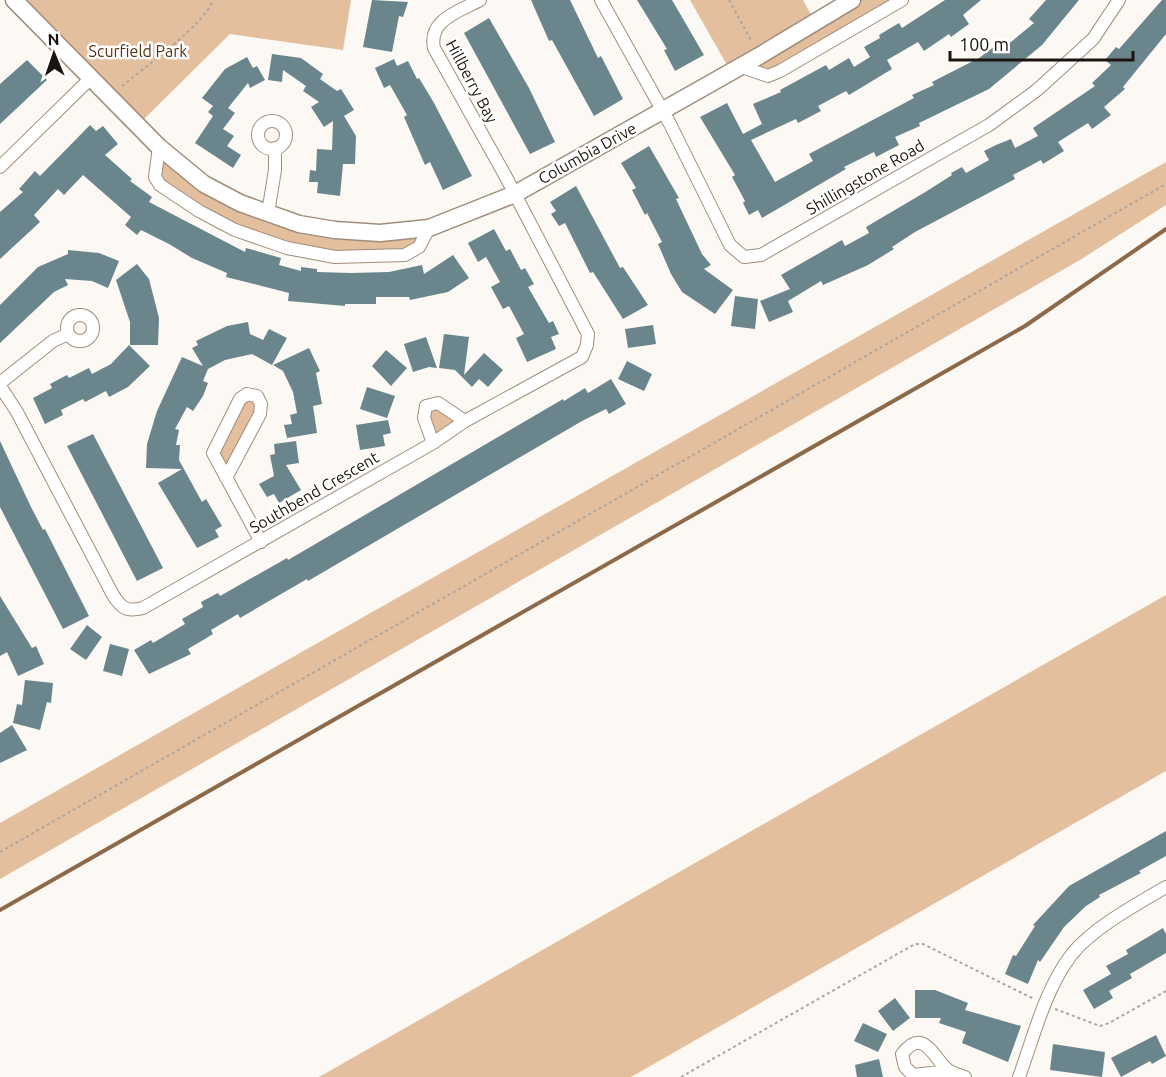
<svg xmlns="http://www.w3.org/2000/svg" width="1166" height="1077" font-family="Ubuntu,sans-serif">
<rect width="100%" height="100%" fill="#fcf8f4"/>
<path fill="#e4bf9d" d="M14,0H351L343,50L230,34L138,125Z
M690,0H803L816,24L855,0H903L774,77L731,72Z
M159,147L180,166L299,224L429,228L419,247L335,257L235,230L160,185Z
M1166,162V205L1080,260L0,879V823Z
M247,394L261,404L226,478L213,454Z
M432,403L465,421L433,443L426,406Z
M1166,595V771L631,1077H319Z"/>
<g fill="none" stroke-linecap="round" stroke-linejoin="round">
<path stroke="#8c6a49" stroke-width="4" d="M0,910L1025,326L1166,229"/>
</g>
<path fill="#6a868c" d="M372,0L408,2L403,17L399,16L392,52L363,47Z
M531,0H570L598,58L601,56L623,99L594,116L552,40L549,41Z
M637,0H672L704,55L675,71L664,50L667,49Z
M945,0H981L963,15L969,24L951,37L949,34L924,51L918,42L887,60L892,69L849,95L846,91L818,106L821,111L798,123L796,119L751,140L775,182L813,161L809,154L914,98L912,95L934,85L932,82L979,58L1002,41L1006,46L1034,23L1029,19L1046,0H1079L1042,45L989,89L919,123L920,126L895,137L899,145L876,157L874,152L844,167L846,169L762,218L758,210L749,215L743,203L745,201L732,177L735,175L700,117L727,103L743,134L762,124L753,104L781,92L780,90L826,65L829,70L849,58L854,67L870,57L864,47L880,38L879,35L899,23L902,28Z
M1162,0H1166V34L1123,87L1125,89L1104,107L1111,115L1092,129L1088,123L1058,142L1064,151L1043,164L1041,160L1013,175L1015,179L915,232L892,247L894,249L868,265L823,285L821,281L788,301L793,312L769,322L760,301L790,289L781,275L842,240L845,246L869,233L866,227L927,191L952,175L951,173L962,167L966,173L989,160L984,151L996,145L1011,139L1015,148L1038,136L1033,128L1095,86L1092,83L1111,65L1105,60L1116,47L1119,49Z
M489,18L529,88L555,142L530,154L464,33Z
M272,54L301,58L323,74L320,79L337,91L341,89L354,110L344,116L356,136L355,164H343L340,196L317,193L318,182H309L310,170L316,171L317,149L332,150L333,121L324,127L311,107L319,102L303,91L306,86L283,70L282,82L268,80Z
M247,57L253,68L257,66L265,80L250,88L248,83L228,108L235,113L223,129L234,136L227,146L241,155L233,168L195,143L213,116L208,112L213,106L202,98L225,69Z
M394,59L397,66L408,61L417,79L419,78L434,103L472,176L443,190L430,162L425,165L404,117L407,115L390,85L384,88L375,68Z
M27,60L47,80L0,124V84Z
M90,125L96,131L103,126L118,144L105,155L132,179L130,181L152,197L149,202L245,252L246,248L281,258L279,265L301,271V267L317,269V272L351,273L389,272L422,265L424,274L453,255L469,278L448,292L410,300L409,297H376V304H345V306L288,301L289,293L226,277L227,273L192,258L169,244L141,230L137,235L125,225L131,217L83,175L64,195L58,189L34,215L40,222L0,259V212L23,192L19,189L35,171L40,176Z
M649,146L679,198L676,199L702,254L711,265L704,269L733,290L715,314L682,292L671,274L658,244L662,242L647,213L645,215L632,190L636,188L621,163Z
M576,186L620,268L623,267L648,305L623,319L593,272L590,273L565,223L559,226L551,214L556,211L550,202Z
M494,229L506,251L510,249L521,270L525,268L534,284L528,287L549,323L553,321L559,334L551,337L556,349L527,362L516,338L524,334L509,306L503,309L491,287L500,282L486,257L478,262L468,243Z
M68,250L99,253L119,261L108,288L92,281L65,279L68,285L54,292L0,343V305L38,267L68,254Z
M137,264L149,279L159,318L158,345H130V322L116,280Z
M735,296L758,299L755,329L731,326Z
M248,322L250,334L263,340L269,329L287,338L272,365L252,354L225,360L208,369L203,381L208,383L203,396L193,411L187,407L175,429L179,430L176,445H180L179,460L202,502L206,499L222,526L215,530L219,537L197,548L158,483L182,469L146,468L147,444L157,411L182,357L203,366L192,348L198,345L196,341L227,326Z
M653,325L656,344L628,348L625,329Z
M444,334L469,337L464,375L484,353L503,370L488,387L479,379L472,387L455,370L439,368Z
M426,337L437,368L429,367L413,372L404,344Z
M129,345L150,366L128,387L109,397L106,391L85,402L83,399L61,410L63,415L45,424L33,398L52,388L50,384L67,375L69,378L89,368L92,374L111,364Z
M309,348L320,371L316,373L322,404L313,406L317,433L287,438L284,425L292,424L290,415L297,413L293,392L283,371L273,365Z
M386,350L407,368L391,386L372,366Z
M627,361L652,374L644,391L618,379Z
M611,379L626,404L609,414L606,409L582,421L308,581L307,579L240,618L238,614L211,630L213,634L188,649L191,654L149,674L134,650L151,640L153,643L185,624L182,619L203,607L201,602L218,593L220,596L287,558L288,560L563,399L564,401L585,388L588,393Z
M367,387L395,396L387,418L360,409Z
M388,420L391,433L383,435L385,446L360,450L356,425Z
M93,434L163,568L137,581L67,446Z
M0,441L31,507L43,530L45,529L89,616L63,629L0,507Z
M296,441L299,463L286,465L301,490L279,503L274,494L267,497L259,484L274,476L270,455L275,454L274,444Z
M0,596L32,648L36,646L44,664L18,676L7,652L0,656Z
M87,625L102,637L86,660L70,649Z
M110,644L129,649L122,676L103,671Z
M25,680L53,683L51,703L47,702L40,730L13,723L17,704L22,705Z
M12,725L27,750L0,763V733Z
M1166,831V856L1139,871L1141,873L1099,895L1100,897L1086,906L1064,927L1040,962L1038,960L1028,984L1005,974L1013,955L1016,956L1035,926L1033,925L1069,886Z
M1163,928L1166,934V953L1130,974L1132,978L1109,991L1113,998L1094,1009L1083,990L1111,974L1106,966L1128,954L1126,950Z
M915,990H935L968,1003L965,1010L1021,1026L1008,1062L962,1043L966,1032L939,1023L941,1018H915Z
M895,998L910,1018L893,1031L878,1011Z
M863,1023L887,1034L878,1052L854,1041Z
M1156,1035L1166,1056L1152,1064L1150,1061L1121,1077L1111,1058Z
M1053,1044L1105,1052L1102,1077L1050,1070Z
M879,1059L883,1077H857L855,1065Z"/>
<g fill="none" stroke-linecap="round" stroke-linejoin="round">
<g stroke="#a08e7c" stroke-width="14">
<path id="street" d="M601,0L670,124L730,245L744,257L761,255L989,125L1037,90L1093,39L1119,0
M739,66L768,76L780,71L902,0
M258 135a14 14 0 1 1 28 0a14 14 0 1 1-28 0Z
M159,147L155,177L160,185L199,211L235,230L287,248L335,257L405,255L419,247L429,228
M0,167L91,78
M268,213L275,170V148
M67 328a13 13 0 1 1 26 0a13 13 0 1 1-26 0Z
M0,383L53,341L68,334
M0,386L17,412L113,595C122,609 127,612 143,608L433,443L465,421L582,357L587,345L588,334L506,177L434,48C428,20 458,12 480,0
M433,443L424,418L426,406L438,403L465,421
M226,478L260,414L261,404L257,396L247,394L240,399L213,453L261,542
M949,1071L913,1075L905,1067L902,1054C924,1026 933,1058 948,1070C952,1073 960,1075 965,1077
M1019,1077C1034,1036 1045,989 1072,954C1093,928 1137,904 1166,887"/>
</g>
<g stroke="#a08e7c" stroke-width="19">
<path id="secondary" d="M14,0L159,147L204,184L240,203L299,224L335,230L380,233L429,228L515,194L759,56L852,0"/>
</g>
<path stroke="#aba6a1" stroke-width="2" stroke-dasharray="3 3" stroke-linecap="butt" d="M729,0L752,42
M122,86C144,68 206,23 213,0
M0,852L1166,184
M1055,1009L1100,1026L1109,1023L1166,991
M681,1077L915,944H923L1034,999"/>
<use href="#street" stroke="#fff" stroke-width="12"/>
<use href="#secondary" stroke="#fff" stroke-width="16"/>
</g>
<g text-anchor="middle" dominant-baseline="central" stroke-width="5" stroke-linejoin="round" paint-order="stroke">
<g font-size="16" fill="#553511" stroke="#fff">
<text x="138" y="51">Scurfield Park</text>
</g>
<g font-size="16" fill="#1c150f" stroke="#fff">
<text transform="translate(472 81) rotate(62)">Hillberry Bay</text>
<text transform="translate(587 153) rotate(-29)">Columbia Drive</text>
<text transform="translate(865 177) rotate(-30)">Shillingstone Road</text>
<text transform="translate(314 492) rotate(-30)">Southbend Crescent</text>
</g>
</g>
<g transform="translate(54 54) rotate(358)" stroke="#ffffff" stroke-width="4.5" paint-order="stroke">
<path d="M0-4.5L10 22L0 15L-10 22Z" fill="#1c150f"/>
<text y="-9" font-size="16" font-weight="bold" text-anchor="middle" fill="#1c150f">N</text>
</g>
<path d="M950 51v9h183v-9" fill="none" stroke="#1c150f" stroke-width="3"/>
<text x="959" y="51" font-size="18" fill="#1c150f" stroke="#ffffff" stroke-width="4.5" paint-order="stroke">100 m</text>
</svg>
